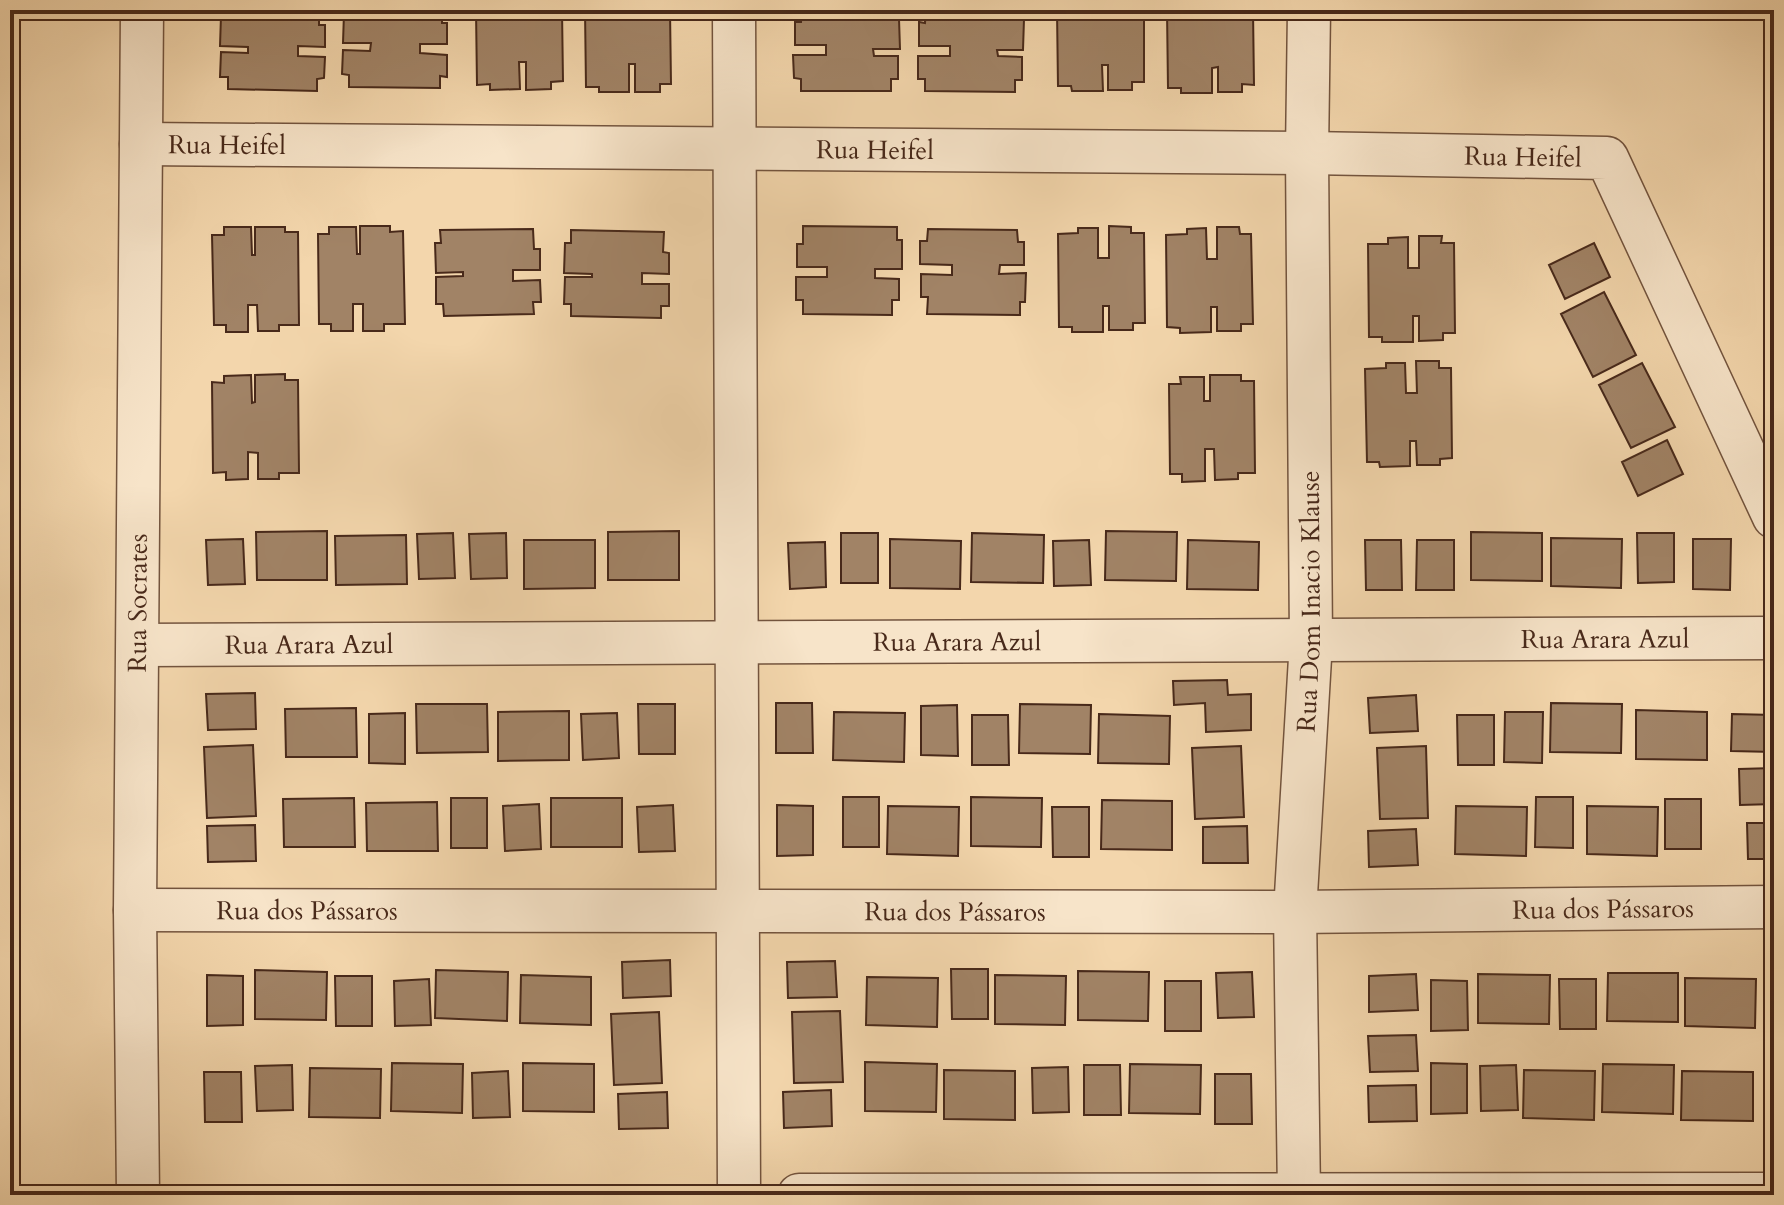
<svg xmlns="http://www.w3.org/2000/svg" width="1784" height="1205" font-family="Cardo,serif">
<rect width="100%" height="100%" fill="#f3d6ac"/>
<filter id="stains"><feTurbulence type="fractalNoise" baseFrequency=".0025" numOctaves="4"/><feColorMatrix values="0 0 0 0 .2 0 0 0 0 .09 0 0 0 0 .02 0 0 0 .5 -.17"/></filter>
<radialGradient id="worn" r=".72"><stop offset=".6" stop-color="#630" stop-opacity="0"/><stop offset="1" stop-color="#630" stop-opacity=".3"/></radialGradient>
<path fill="#a18366" stroke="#48291a" stroke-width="2" d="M226,10H319V25H325V47L298,46V56L325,57L324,78L317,79V91L228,89V77H220L221,52L248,53V47L220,46L221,16H226Z
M349,10H442V23H447V44H420V53L447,55V77L440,76V88L349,87V75L342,74L343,50L370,51L371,43H343L344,13L349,14Z
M476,10H517V12H527V10H562L563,81L551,82V89L526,90V62H519L520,89L490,90V84L477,85Z
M585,10H626V14H636V10H670L671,84H660V92H635V64H629V92H599V87H586Z
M802,10H894V19H899L900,49H873L874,56H898V79H891V91H801V79L794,78L793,55H826V45H795V22H801Z
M926,10H1018V19H1024L1023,50H997L998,56L1022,57V80H1015V92L925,91V79H918V56H950V46H919V22L925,23Z
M1057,10H1098V17H1108V10H1144V82H1132V90H1108V65H1102L1103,91H1072L1071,86H1058Z
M1167,10H1208V20H1218V10H1253L1254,85L1242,84V92H1218V67L1212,68V93H1181V88H1168Z
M360,226H390V232L403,231L405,324H384V331H363V304H353V331H331V324H319L318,234H329V227H356L357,254H360Z
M803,226L897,227V240H902V269H875V278L899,279V300H892V315L803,314V300H796V277H827V267H797V244H803Z
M1109,226L1131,227V233H1144L1145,323H1133V330H1109V306H1103V332H1072V327H1059L1058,234L1078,233V228H1098V258H1109Z
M224,227H251L252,255H255V227H285V232H298L299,325H279V331H258L257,305H248V332H226V325H214L212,235H224Z
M1217,227H1239L1240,234H1251L1253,324H1241V331H1217V307H1211V332L1180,333V328L1167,327L1166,235L1187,234V229L1206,228L1207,259H1217Z
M533,229L534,249H540V270H513V281L540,280L541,302H533L534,314L444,316L443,304H436V277L463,276V272L436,273L435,243H441L440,230Z
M928,229L1017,230L1018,242H1024V265H1000L999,274L1026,273L1025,302H1020V315L927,314L928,297H921V274L952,275V265L920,264V241H927Z
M571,230L664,232L663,252L669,253V274L642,273V284H669V306H661V318L571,316V304H564L565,277H592V274L564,273L565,243H571Z
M1419,236H1442L1441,243H1454L1455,333H1443V340L1419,341V316H1413V342H1382V337H1369L1368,244H1388V238L1408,237V268H1419Z
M1594,243L1610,277L1565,299L1549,265Z
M1604,292L1636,355L1593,377L1561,314Z
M1416,361H1439V368H1451L1452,458L1440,459V465H1417L1416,441H1410V466L1380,467L1379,462H1367L1365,369L1386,368V363H1405L1406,393H1417Z
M1642,363L1675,427L1631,448L1599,385Z
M285,374V380H298L299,473H279V479H258V453L248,452V479L226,480V472L213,473L212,382L224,383V376L251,375L252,403L255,402V375Z
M1210,375H1241V381H1254L1255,473H1238V479L1215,480L1214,449H1205V481L1182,482V474H1170L1169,384H1181L1180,377H1204V401H1210Z
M1667,440L1683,474L1638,496L1622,462Z
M327,531V580H257L256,532Z
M679,531V580H608V532Z
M1106,531L1177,532L1176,581L1105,580Z
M1471,532L1542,533V581L1471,580Z
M453,533L455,578L419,579L417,534Z
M506,533L507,578L471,579L469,534Z
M841,533H878V583H841Z
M972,533L1044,535L1043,583L971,582Z
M1637,533H1674V582L1638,583Z
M406,535L407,584L336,585L335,536Z
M1551,538L1622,539L1621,588L1551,586Z
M243,539L245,584L208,585L206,540Z
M890,539L961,541L960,589L890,588Z
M1693,539H1731L1730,590L1693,589Z
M524,540H595V588L524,589Z
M1089,540L1091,585L1054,586L1053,541Z
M1188,540L1259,542L1258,590L1187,589Z
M1365,540H1401L1402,590H1366Z
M1417,540H1454V590H1416Z
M825,542L826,587L790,589L788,543Z
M1227,680L1228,695L1251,694V730L1206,732L1205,703L1174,705L1173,681Z
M255,693L256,729L208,730L206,694Z
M1416,695L1418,731L1370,733L1368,698Z
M776,703H812L813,753H776Z
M1551,703L1622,704L1621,753L1550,752Z
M416,704H487L488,752L417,753Z
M638,704H675V754H639Z
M1020,704L1091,705L1090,754L1019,753Z
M957,705L958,756L921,755V706Z
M356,708L357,757H286L285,709Z
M1636,710L1707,712V760L1636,759Z
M569,711V760L498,761V712Z
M834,712L905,713L904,762L833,760Z
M1505,712H1543L1542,763L1504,762Z
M405,713V764L369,763V714Z
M617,713L619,758L583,760L581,714Z
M1099,714L1170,716L1169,764L1098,763Z
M1732,714L1774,715V752L1731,751Z
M972,715H1008L1009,765H972Z
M1457,715H1494V765H1458Z
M253,745L256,816L207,818L204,747Z
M1241,746L1244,817L1195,819L1192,748Z
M1426,746L1428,818L1380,819L1377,748Z
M1774,768V804L1740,805L1739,769Z
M843,797H879V847H843Z
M971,797L1042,798L1041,847L971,846Z
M1536,797H1573V848L1535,847Z
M354,798L355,847H284L283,799Z
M451,798H487V848H451Z
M551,798H622V847H551Z
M1665,799H1701V849H1665Z
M1102,800L1172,801V850L1101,849Z
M437,802L438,851H367L366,803Z
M539,804L541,849L505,851L503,806Z
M673,805L675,851L639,852L637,807Z
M777,805L813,806V855L777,856Z
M888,806L959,807L958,856L887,854Z
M1456,806L1527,807L1526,856L1455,854Z
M1587,806L1658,807L1657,856L1587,854Z
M1052,807H1089V857H1053Z
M1747,823H1774V859H1748Z
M255,825L256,861L208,862L207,826Z
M1247,826L1248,863H1203V827Z
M1416,829L1418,865L1369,867L1368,831Z
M670,960L671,996L623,998L622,962Z
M835,961L837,997L788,998L787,962Z
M951,969H988V1019H952Z
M255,970L327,972L326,1020L255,1019Z
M436,970L508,972L507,1021L435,1018Z
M1078,971L1149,972L1148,1021L1078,1020Z
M1252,972L1254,1017L1218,1018L1216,973Z
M1608,973H1678V1022L1607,1021Z
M1416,974L1418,1010L1369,1012V976Z
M1478,974L1550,975L1549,1024L1478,1023Z
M207,975L243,976V1025L207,1026Z
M521,975L591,977V1025L520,1023Z
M995,975L1066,976L1065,1025L995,1024Z
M335,976H372V1026H336Z
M867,977L938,978L937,1027L866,1025Z
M1685,978L1756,979L1755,1028L1685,1026Z
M429,979L431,1025L395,1026L394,981Z
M1559,979H1596V1029H1560Z
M1431,980L1467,981L1468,1030L1431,1031Z
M1165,981H1201V1031H1165Z
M840,1011L843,1082L794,1083L792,1012Z
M659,1012L662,1083L614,1085L611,1014Z
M1416,1035L1418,1071L1370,1072L1368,1036Z
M865,1062L937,1064L936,1112L865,1111Z
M392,1063L463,1064L462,1113L391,1111Z
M523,1063L594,1064V1112L523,1111Z
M1431,1063L1467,1064V1113L1431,1114Z
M1130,1064L1201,1065L1200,1114L1129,1113Z
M1603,1064L1674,1065L1673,1114L1602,1112Z
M292,1065L293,1110L257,1111L255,1066Z
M1084,1065H1120L1121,1115H1084Z
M1516,1065L1518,1110L1481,1111L1480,1066Z
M1068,1067L1069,1112L1033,1113L1032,1068Z
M310,1068L381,1069L380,1118L309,1117Z
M944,1070L1015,1071V1120L944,1119Z
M1524,1070L1595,1071L1594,1120L1523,1118Z
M508,1071L510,1117L473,1118L472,1073Z
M1682,1071L1753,1072V1121L1681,1120Z
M204,1072H241L242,1122H205Z
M1215,1074H1251L1252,1124H1215Z
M1416,1085L1417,1121L1369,1122L1368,1086Z
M831,1090L832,1126L784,1128L783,1092Z
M667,1092L668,1128L619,1129L618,1094Z"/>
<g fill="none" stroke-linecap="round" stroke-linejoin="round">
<g stroke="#73543e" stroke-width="45">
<g id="minor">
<path d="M734,10L739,1195"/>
<path id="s1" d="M141,144L1307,153L1607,158L1774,517"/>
<path id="s2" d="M139,645L1774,638"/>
<path id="s3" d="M135,910L1295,912L1774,907"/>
<path id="s4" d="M138,1195L135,910L142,10"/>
<path d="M799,1195L1774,1194"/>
<path id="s5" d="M1299,1195L1295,912L1311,641L1307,153L1309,10"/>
</g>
</g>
<use href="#minor" stroke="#f7e4c9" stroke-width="42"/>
</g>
<g text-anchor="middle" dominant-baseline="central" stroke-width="8" stroke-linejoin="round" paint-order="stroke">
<g font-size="26" fill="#48291a" stroke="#f7e4c9">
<text stroke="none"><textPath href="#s1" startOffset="86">Rua Heifel</textPath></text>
<text stroke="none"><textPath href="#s1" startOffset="734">Rua Heifel</textPath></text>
<text stroke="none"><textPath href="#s1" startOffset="1382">Rua Heifel</textPath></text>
<text stroke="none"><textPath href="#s5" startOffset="594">Rua Dom Inacio Klause</textPath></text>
<text stroke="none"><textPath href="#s4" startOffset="592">Rua Socrates</textPath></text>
<text stroke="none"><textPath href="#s2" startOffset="1466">Rua Arara Azul</textPath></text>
<text stroke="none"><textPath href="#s2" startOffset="818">Rua Arara Azul</textPath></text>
<text stroke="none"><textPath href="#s2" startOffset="170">Rua Arara Azul</textPath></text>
<text stroke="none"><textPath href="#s3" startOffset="1468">Rua dos Pássaros</textPath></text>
<text stroke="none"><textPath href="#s3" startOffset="172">Rua dos Pássaros</textPath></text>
<text stroke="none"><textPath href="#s3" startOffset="820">Rua dos Pássaros</textPath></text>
</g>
</g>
<rect width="1784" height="1205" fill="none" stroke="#f3d6ac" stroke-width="40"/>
<rect x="12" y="12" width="1760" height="1181" fill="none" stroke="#48291a" stroke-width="4"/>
<rect x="20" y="20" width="1744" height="1165" fill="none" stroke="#48291a" stroke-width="2"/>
<rect width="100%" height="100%" filter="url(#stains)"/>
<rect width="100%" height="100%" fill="url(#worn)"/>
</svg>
